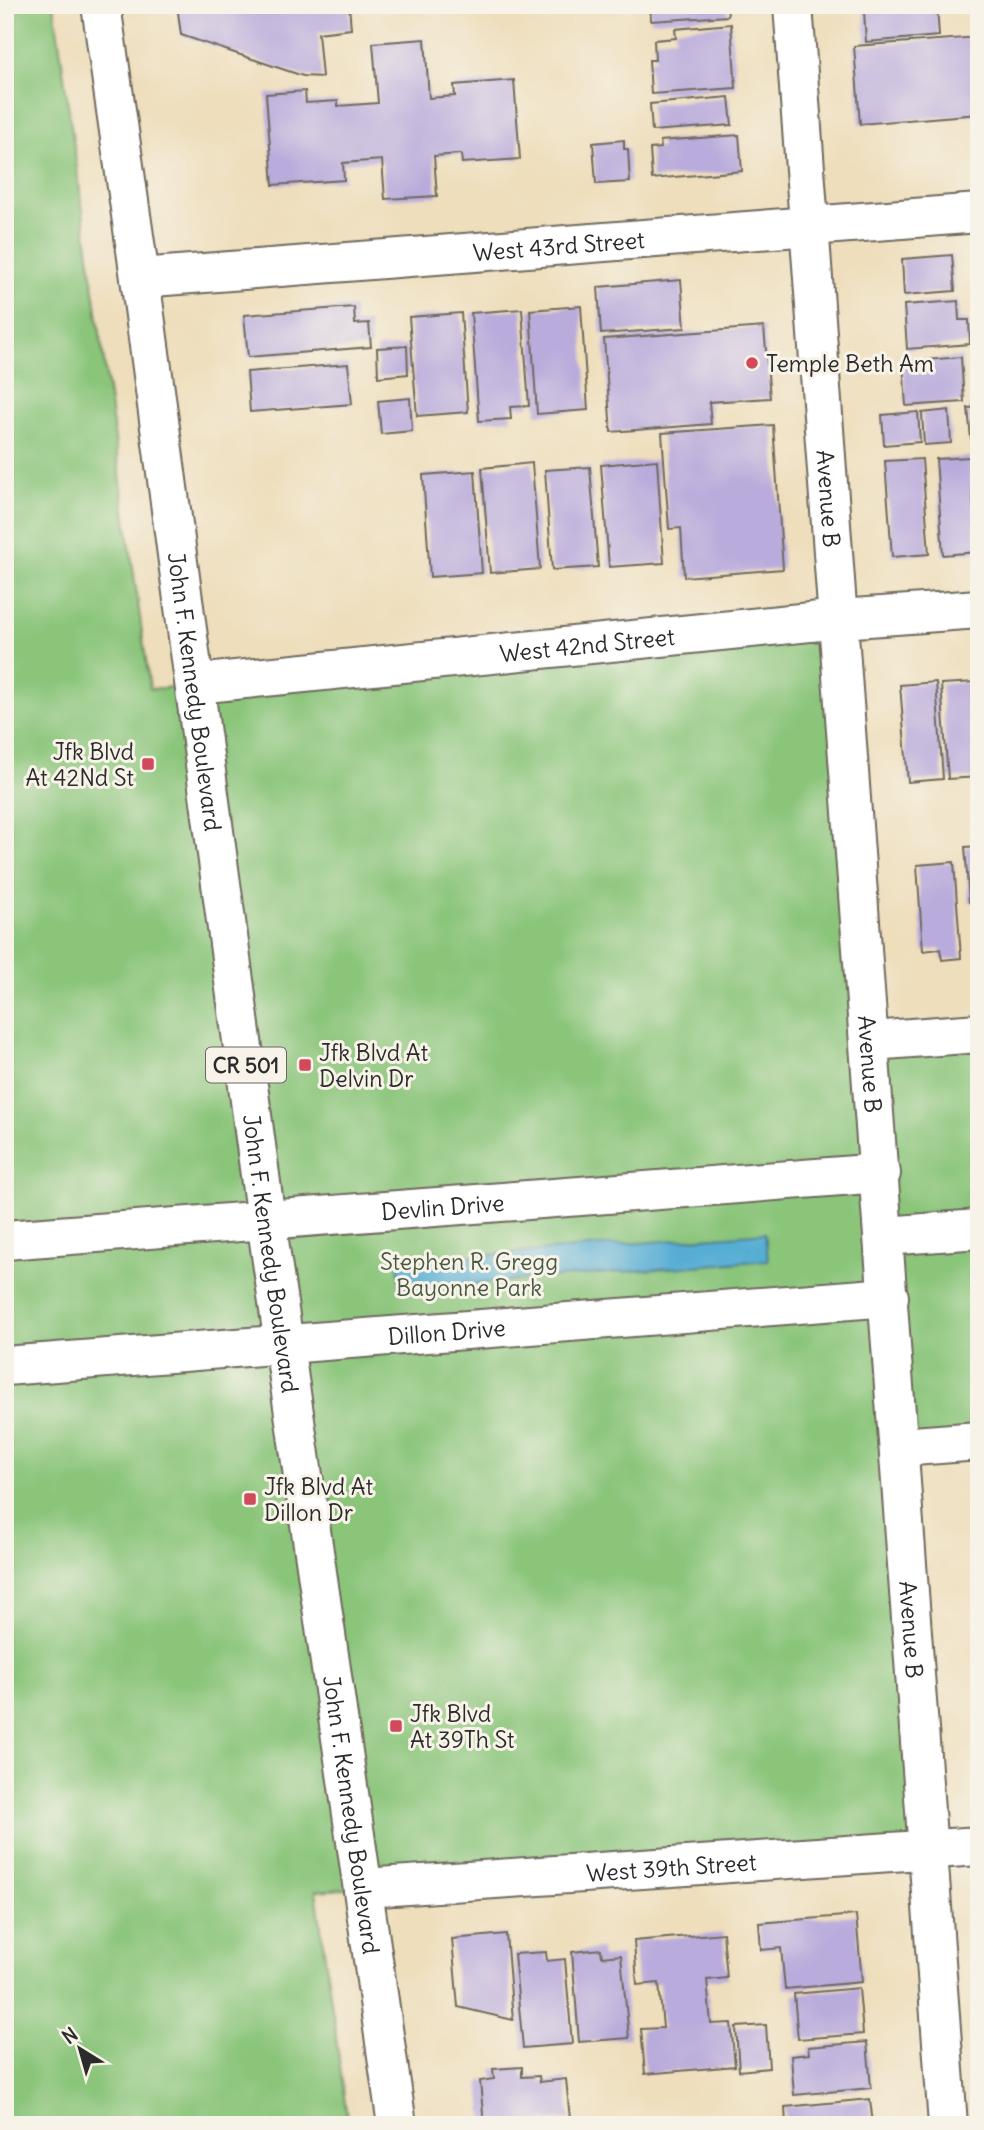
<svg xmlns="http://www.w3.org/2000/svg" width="984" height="2130" font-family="Delius,sans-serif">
<rect width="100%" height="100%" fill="#f7f3e8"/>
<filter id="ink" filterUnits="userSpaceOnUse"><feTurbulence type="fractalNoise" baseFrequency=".0143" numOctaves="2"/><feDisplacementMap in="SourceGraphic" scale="14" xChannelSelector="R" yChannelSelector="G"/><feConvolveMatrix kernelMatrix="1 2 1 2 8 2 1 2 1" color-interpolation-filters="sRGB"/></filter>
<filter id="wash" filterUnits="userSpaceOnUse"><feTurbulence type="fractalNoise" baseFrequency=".00686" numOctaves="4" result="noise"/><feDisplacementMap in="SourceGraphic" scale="28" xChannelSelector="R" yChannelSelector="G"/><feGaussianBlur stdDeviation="1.57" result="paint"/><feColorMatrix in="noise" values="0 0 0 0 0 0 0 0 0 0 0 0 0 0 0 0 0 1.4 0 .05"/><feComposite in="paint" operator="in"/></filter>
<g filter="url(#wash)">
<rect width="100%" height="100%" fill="#eedebc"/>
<path fill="#8ac57a" stroke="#5a7852" stroke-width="2" d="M5,5H54L150,689L841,633L870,1039L979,1032V1441L900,1447L929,1849L316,1891L348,2125H5Z"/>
<path fill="#57add4" stroke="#416c80" stroke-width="2" d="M765,1233L768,1260L400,1290L398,1262Z"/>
<g id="blocks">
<path fill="#b9abdb" d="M177,5H349L351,29L318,33L322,77L303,76L181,35Z
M650,5H727L728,16L651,21Z
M937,6L939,36L866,42L864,11Z
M731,24L736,88L651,94L649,60H655L654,40L676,38L675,29Z
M979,37V114L860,124L854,46Z
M425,39L429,98L455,96L454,85L514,80L520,159L462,163L461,154L434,156L437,196L385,199L382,160L343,163L344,180L273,185L266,94L305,91L306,103L338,101V106L378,103L373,43Z
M729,97L732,125L652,131L650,104Z
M739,135L742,171L652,179L650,149L661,148L660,141Z
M624,140V149H628L630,182L596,184L593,143Z
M952,255L955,291L904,295L902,259Z
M681,280L685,328L601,334L598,287Z
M958,301L959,320H969L970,344L907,349L904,305Z
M581,306L588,410L537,414L530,310Z
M354,307L355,324L369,323L371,347L248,357L244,315Z
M522,309L529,406L510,407L511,419L479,421L471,313Z
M461,313L468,412L417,416L409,317Z
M764,327L770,398L709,402L711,424L611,432L604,339Z
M407,346L408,374L378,377L377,348Z
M961,357L964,402L906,406L903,362Z
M348,364L352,404L250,412L247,372Z
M410,398L412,431L381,434L378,401Z
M979,407V438L971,439L968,408Z
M949,410L951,443L924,445L922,413Z
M918,412L920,442L884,445L882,415Z
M773,425L783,569L684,577L681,528L669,529L662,433Z
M970,457L977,552L943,555L936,459Z
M922,459L929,554L892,557L885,461Z
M657,460L664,563L609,567L601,465Z
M532,463L540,569L490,573L482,468Z
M590,467L598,567L552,570L545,470Z
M475,471L482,573L430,577L423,475Z
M936,682L943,779L908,782L900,685Z
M976,682L979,777L948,779L941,684Z
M979,846V908H977L976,902H969L965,847Z
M954,862L961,958L942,960L940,949L923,951L917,865Z
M856,1915L862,1982L785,1989L781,1948L761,1950L759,1923Z
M723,1933L727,1978L707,1980L711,2024L731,2023L735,2066L645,2074L641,2029L663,2028L659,1983L637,1985L634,1941Z
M506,1934L513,2020L458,2007L452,1939Z
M601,1949L602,1957L621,1955L629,2038L579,2042L572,1952Z
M546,1952L547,1961L565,1959L572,2044L523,2048L514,1954Z
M859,1988L863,2034L798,2039L794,1994Z
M766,2025L769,2068L739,2071L736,2027Z
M867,2042L871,2088L794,2095L791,2056L809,2054L808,2047Z
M522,2067V2077L539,2076L540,2082L566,2079L570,2119L484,2125L480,2081L494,2079L493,2069Z
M870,2099L873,2125H786L785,2107Z
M694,2119V2125H657V2122Z"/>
</g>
</g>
<g filter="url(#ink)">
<use href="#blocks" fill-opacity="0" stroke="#6f6a5e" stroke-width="2"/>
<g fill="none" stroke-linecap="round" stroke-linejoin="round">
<g stroke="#6f6a5e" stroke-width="42">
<g id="minor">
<path id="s1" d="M793,5L948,2125"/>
<path id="s2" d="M140,278L979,213"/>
<path id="s3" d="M195,684L840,619L979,609"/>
<path d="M871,1041L979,1033"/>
<path d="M885,1236L979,1229"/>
<path id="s4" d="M5,1240L881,1173"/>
<path id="s5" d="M5,1366L889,1297"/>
<path d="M900,1447L979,1441"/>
<path id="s6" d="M364,1888L979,1846"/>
</g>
</g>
<g stroke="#6f6a5e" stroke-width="42">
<g id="primary">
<path id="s7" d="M101,5L140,278L266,1220L397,2125"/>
</g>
</g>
<use href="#minor" stroke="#fff" stroke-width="38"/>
<use href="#primary" stroke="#fff" stroke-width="38"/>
</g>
</g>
<g fill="#d1495b" stroke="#f7f3e8" stroke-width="2.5">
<circle cx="752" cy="363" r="7"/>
<rect x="141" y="757" width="14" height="14" rx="3.5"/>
<rect x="298" y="1058" width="14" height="14" rx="3.5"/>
<rect x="243" y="1492" width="14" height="14" rx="3.5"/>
<rect x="389" y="1719" width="14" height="14" rx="3.5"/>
</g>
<g text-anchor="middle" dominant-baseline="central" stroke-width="6" stroke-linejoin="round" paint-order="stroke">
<rect fill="#f7f3e8" stroke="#686764" stroke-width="2" x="206" y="1047.5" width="80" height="35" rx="5"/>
<g font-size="21" font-weight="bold" fill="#2b2b2b">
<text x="246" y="1065">CR 501</text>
</g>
<g font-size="23" fill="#2b2b2b" stroke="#f7f3e8">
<text stroke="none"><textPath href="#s2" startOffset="420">West 43rd Street</textPath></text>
<text stroke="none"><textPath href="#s1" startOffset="495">Avenue B</textPath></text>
<text stroke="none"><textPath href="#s3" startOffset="394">West 42nd Street</textPath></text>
<text stroke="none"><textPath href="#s7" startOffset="693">John F. Kennedy Boulevard</textPath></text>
<text stroke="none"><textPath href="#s1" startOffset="1062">Avenue B</textPath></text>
<text stroke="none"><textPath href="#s4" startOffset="439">Devlin Drive</textPath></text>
<text stroke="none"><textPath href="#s7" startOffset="1260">John F. Kennedy Boulevard</textPath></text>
<text stroke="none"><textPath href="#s5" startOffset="443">Dillon Drive</textPath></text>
<text stroke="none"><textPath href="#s1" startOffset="1629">Avenue B</textPath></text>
<text stroke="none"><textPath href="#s7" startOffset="1827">John F. Kennedy Boulevard</textPath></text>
<text stroke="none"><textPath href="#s6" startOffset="308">West 39th Street</textPath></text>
</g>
<g font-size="23" fill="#2b2b2b" stroke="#f7f3e8" text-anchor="start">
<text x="766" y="363">Temple Beth Am</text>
<text x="134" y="751" text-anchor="end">Jfk Blvd<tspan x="134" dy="26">At 42Nd St</tspan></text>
<text x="319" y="1052">Jfk Blvd At<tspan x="319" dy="26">Delvin Dr</tspan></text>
<text x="264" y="1486">Jfk Blvd At<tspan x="264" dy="26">Dillon Dr</tspan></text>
<text x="410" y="1713">Jfk Blvd<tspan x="410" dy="26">At 39Th St</tspan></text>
</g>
<g font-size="23" fill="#485943" stroke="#f7f3e8">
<text x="469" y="1261">Stephen R. Gregg<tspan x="469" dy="26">Bayonne Park</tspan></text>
</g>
</g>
<rect width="984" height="2130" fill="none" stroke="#f7f3e8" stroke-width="28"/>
<g transform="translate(80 2049) rotate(323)" stroke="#f7f3e8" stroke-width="5" paint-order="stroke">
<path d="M0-5L12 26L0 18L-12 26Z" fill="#2b2b2b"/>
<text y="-10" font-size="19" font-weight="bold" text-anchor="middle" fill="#2b2b2b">N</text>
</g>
</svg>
